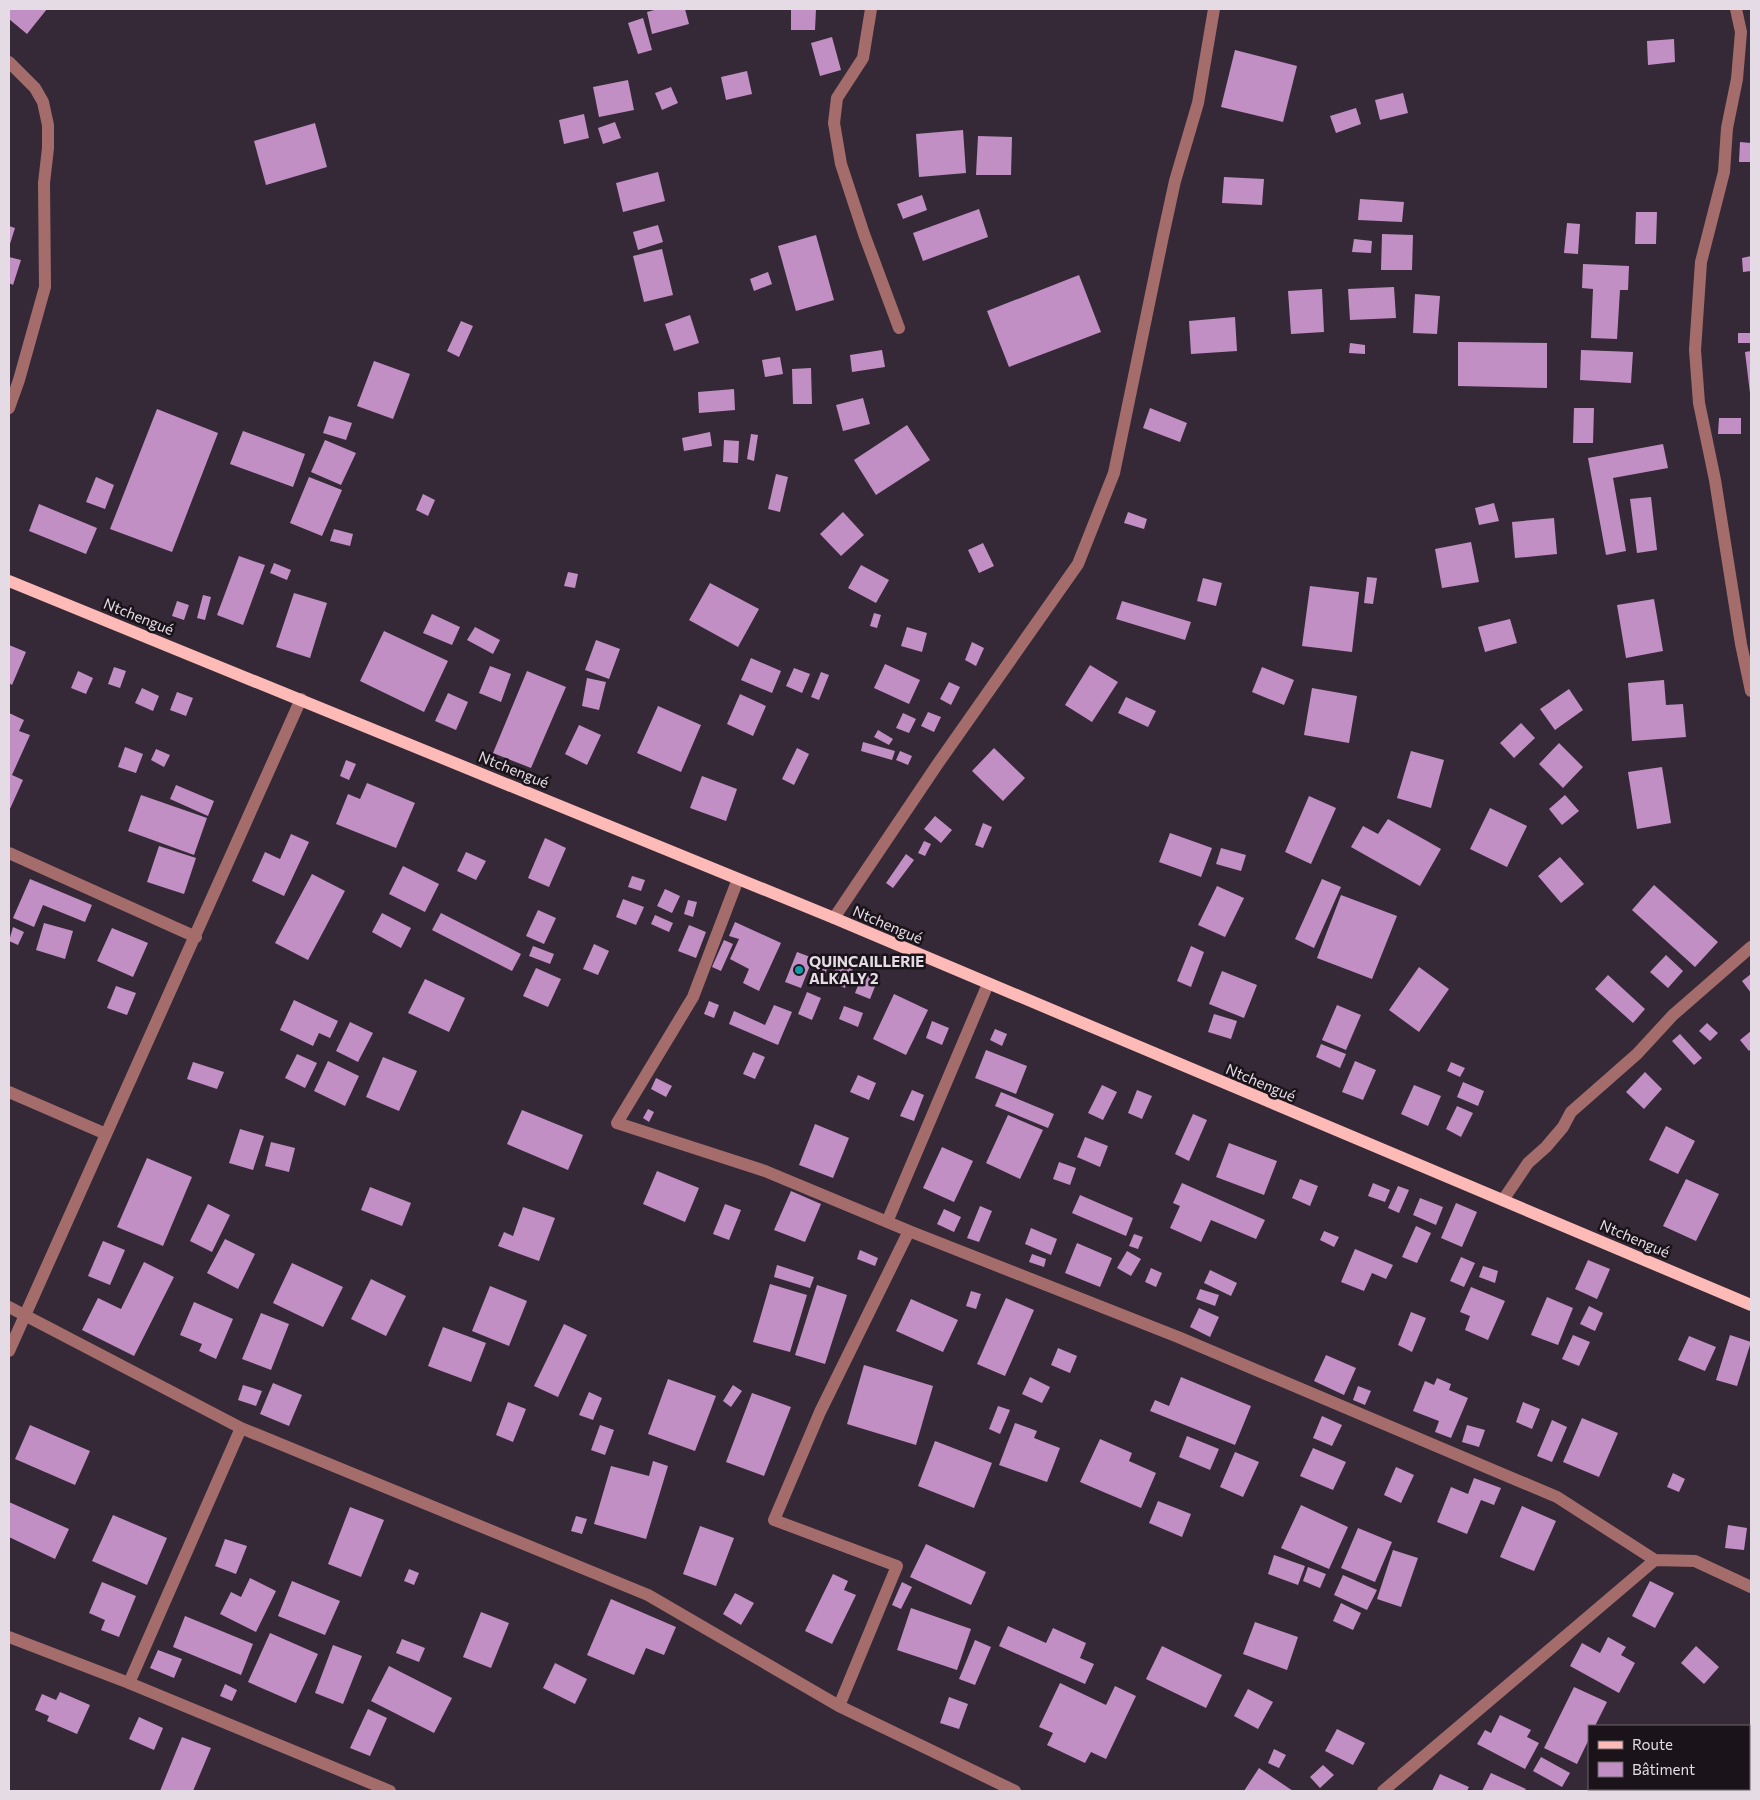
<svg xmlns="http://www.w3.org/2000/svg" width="1760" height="1800" font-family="Commissioner,sans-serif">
<rect width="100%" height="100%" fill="#362937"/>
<path fill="#c28fc5" d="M9,9H47L27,34L9,19Z
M658,9H685L689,24L652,34L647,12Z
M791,9H816L815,30H791Z
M643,18L652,50L638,54L628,23Z
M832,37L841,70L820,76L811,43Z
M1674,39L1675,62L1648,65L1647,41Z
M1235,50L1297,66L1283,122L1221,107Z
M747,71L752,94L726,100L721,77Z
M628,80L634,110L599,117L593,87Z
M671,87L678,103L662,110L655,93Z
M1403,93L1408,113L1380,120L1375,100Z
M1356,108L1361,124L1336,133L1330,116Z
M584,114L589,138L564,144L559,120Z
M615,122L621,138L603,144L598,128Z
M315,123L327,167L266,185L254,141Z
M963,130L966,173L919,177L916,134Z
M978,136L1012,137L1011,175H976Z
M1740,142L1751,143V162H1739Z
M658,172L665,201L623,212L616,183Z
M1224,177L1264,179L1262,205L1222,203Z
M922,195L927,210L903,219L897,204Z
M1360,199L1404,202L1402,222L1358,220Z
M979,209L988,237L923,261L913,233Z
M1636,212H1657L1656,244H1635Z
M1567,223L1580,224L1578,254L1564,253Z
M658,225L663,242L638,250L633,232Z
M9,226L15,228L9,247Z
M1382,234L1413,235L1412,270H1381Z
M816,235L834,300L796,311L778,246Z
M1354,239L1372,241L1371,253L1352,252Z
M662,249L673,295L644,302L633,256Z
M1751,256V271L1743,272L1742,258Z
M9,257L21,260L13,285L9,283Z
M1583,264L1629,266L1628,290H1620L1617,339L1591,338L1593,289L1582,288Z
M768,272L772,284L754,291L750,279Z
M1079,275L1101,332L1009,367L987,311Z
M1394,287L1396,318L1350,320L1348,289Z
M1322,289L1324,332L1291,334L1288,291Z
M1415,294L1440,296L1437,334L1413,333Z
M690,315L699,343L674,351L665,324Z
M1235,317L1237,351L1191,354L1189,321Z
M461,321L473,326L459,357L447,351Z
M1738,333H1751V343H1738Z
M1458,342L1547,343V388L1458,386Z
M1350,343L1365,345V354L1349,353Z
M882,350L885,367L852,372L850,355Z
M1581,350L1633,352L1631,383L1580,380Z
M1751,351V393H1750L1745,352Z
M780,357L783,374L765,377L762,360Z
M374,361L410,374L393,419L357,406Z
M811,368L812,404H793L792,369Z
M734,389L735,410L699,413L698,392Z
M863,398L870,424L843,431L836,405Z
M1150,408L1187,423L1180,442L1143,428Z
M1574,408H1594L1593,443H1573Z
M157,409L218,433L172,552L110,529Z
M329,416L352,423L346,440L323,433Z
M1719,418H1741V434H1718Z
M907,425L930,460L876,495L854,460Z
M243,431L305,454L293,487L230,464Z
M710,432L712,446L684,451L682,438Z
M751,434L758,435L754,461L747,459Z
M325,440L356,453L341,485L311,472Z
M724,440L739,441L738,463L723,462Z
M1663,444L1668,468L1613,478L1626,551L1606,555L1588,458Z
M776,474L788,477L780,512L768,509Z
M96,477L114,485L105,509L86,502Z
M309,477L342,490L322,536L290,523Z
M423,494L435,500L428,516L416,510Z
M1651,497L1657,550L1637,553L1630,499Z
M1494,503L1499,521L1479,525L1475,508Z
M39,504L97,528L86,554L29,531Z
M843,512L864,535L841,556L820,534Z
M1128,512L1147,519L1144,529L1124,523Z
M1554,518L1557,554L1515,558L1512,522Z
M334,529L353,534L350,546L330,541Z
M1471,542L1479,582L1442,588L1435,549Z
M983,543L994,566L979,573L968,550Z
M239,556L265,565L243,625L217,615Z
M274,563L291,570L287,580L270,573Z
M861,565L889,580L876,603L848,588Z
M568,572L578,574L575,588L564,586Z
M1367,577L1377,578L1373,604L1364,603Z
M1203,578L1222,583L1216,606L1197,601Z
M710,583L759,609L738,647L689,620Z
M1310,586L1359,592L1352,652L1302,646Z
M294,593L327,603L310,658L276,647Z
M203,595L211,597L205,620L197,618Z
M1654,599L1663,651L1626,658L1617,605Z
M177,601L189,605L184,620L172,616Z
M1122,601L1191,622L1185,640L1116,619Z
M874,613L881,615L877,628L870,626Z
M432,614L460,627L452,645L423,633Z
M1510,619L1517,643L1485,652L1478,627Z
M475,627L500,640L493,654L467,640Z
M907,627L927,633L922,652L901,646Z
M384,631L448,661L424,712L360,681Z
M596,640L620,649L609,679L585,670Z
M972,642L984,648L976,666L965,660Z
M9,645L26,652L12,685L9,683Z
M751,658L781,671L772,693L741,680Z
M885,664L920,680L909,704L874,688Z
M1090,665L1118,682L1092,722L1065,705Z
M490,666L511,674L501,702L479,693Z
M114,667L126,671L120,688L108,684Z
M1262,667L1294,680L1284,705L1252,692Z
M794,668L810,674L802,693L786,686Z
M78,671L93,678L86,694L71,688Z
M527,671L566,687L531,768L493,753Z
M821,672L829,675L819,700L811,697Z
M587,678L606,682L599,710L582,706Z
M1664,680L1666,705L1683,704L1686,737L1632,741L1628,683Z
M949,682L960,687L951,705L940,699Z
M142,688L159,696L153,711L135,703Z
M1312,688L1357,696L1349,743L1304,735Z
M1569,689L1583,710L1555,730L1540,709Z
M177,692L193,698L186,716L170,710Z
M448,693L468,702L456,730L435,721Z
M740,694L766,706L753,736L727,724Z
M1126,697L1156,711L1148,727L1118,713Z
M658,706L701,725L681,772L637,753Z
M928,712L941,717L934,732L921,726Z
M9,713L24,720L19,731L30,735L12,775L23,780L9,811Z
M903,713L916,719L909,733L896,728Z
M1521,723L1535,738L1514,758L1500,743Z
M579,725L601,735L587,765L565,754Z
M878,730L893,739L889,745L874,737Z
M863,742L895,751L892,760L861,751Z
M1559,743L1583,767L1563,788L1539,764Z
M125,747L143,754L136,773L118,767Z
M797,748L809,754L794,785L782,779Z
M994,748L1025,778L1003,801L972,771Z
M156,749L170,755L164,767L151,760Z
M900,751L912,756L908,765L896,760Z
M1411,751L1444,760L1431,808L1397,798Z
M346,760L356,764L349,780L340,776Z
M1662,767L1671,823L1637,829L1628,772Z
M702,776L737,789L726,821L690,808Z
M367,783L415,803L396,848L336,824L348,794L360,799Z
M176,785L214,801L208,816L170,799Z
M141,795L207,818L194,855L128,831Z
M1565,795L1579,811L1562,825L1549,809Z
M1309,796L1336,808L1311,864L1285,852Z
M1490,808L1527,826L1507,867L1470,849Z
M935,816L952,830L941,843L924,829Z
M1388,819L1441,849L1420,886L1351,847L1363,826L1378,834Z
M983,823L992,827L983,848L975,845Z
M1170,833L1212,848L1201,877L1159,862Z
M291,834L309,842L284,896L252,881L265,852L280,859Z
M545,838L566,848L549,887L528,878Z
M924,841L931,844L925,856L918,853Z
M159,846L196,858L184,894L147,882Z
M1221,848L1246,855L1241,871L1216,864Z
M466,852L486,861L476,880L457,871Z
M906,854L914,860L893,888L886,883Z
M1560,857L1584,884L1561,903L1538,876Z
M403,866L439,884L425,912L389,894Z
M312,874L345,891L308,960L275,943Z
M632,876L645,880L641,891L628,887Z
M30,879L92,905L85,922L43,905L34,927L13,918Z
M1322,879L1341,887L1314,948L1295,939Z
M1654,885L1718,942L1695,967L1632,910Z
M1217,886L1244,898L1225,937L1198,925Z
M665,889L680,896L672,913L657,906Z
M1341,895L1397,916L1372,979L1317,958Z
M623,899L644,907L636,925L616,917Z
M688,900L697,902L693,917L684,914Z
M538,910L556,918L544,944L526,936Z
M382,913L411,928L401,948L372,932Z
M441,913L521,954L512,971L432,930Z
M655,915L673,923L669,932L651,924Z
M735,922L781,943L759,991L743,983L749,969L730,959L739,939L729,936Z
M44,923L73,931L65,959L36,950Z
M689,925L706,932L696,958L678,951Z
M13,927L24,932L18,945L9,941Z
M112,928L148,943L133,977L97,961Z
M724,940L733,944L721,971L712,967Z
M594,944L609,951L598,975L583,969Z
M533,946L554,954L550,964L529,956Z
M1191,946L1204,952L1191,987L1177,981Z
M797,952L813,958L801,988L785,982Z
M1666,955L1683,971L1668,988L1650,972Z
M818,963L828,967L821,984L811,980Z
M838,963L853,969L845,988L830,982Z
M1419,967L1449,989L1419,1032L1389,1010Z
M536,968L561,979L548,1007L523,996Z
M1222,971L1257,985L1244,1018L1209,1004Z
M863,973L878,979L870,999L855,993Z
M1751,974V993L1742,981Z
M1608,975L1645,1009L1633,1023L1595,989Z
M425,979L465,998L449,1032L408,1013Z
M116,986L136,993L127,1015L107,1008Z
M807,992L821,998L812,1020L798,1014Z
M894,994L928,1010L906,1055L873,1039Z
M294,1000L338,1021L330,1038L319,1033L313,1046L280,1030Z
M709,1001L719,1005L714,1018L704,1014Z
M774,1005L792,1012L778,1045L729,1024L734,1011L765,1025Z
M1337,1005L1361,1015L1346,1050L1322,1040Z
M844,1006L863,1013L858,1027L839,1019Z
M1214,1014L1237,1021L1231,1039L1208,1032Z
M932,1021L949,1028L942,1045L926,1038Z
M350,1022L373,1033L358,1062L336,1051Z
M1707,1023L1718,1033L1710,1041L1699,1031Z
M995,1029L1007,1034L1002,1046L990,1040Z
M1751,1031V1049L1749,1051L1740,1040Z
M1680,1034L1702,1058L1694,1065L1672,1041Z
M1321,1044L1346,1054L1340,1068L1316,1057Z
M986,1050L1027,1066L1016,1094L975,1078Z
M753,1052L765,1057L755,1079L743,1074Z
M297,1054L317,1063L305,1088L285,1078Z
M383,1057L417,1071L399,1111L366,1097Z
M328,1061L359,1076L345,1106L314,1091Z
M1355,1061L1376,1070L1363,1100L1342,1092Z
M193,1062L224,1072L217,1089L187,1079Z
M1451,1062L1465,1068L1460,1077L1447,1071Z
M1645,1072L1662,1089L1644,1109L1626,1092Z
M858,1075L876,1083L869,1100L850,1092Z
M656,1078L672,1086L666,1097L651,1089Z
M1463,1082L1484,1091L1478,1106L1457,1097Z
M1102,1085L1117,1092L1103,1120L1088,1113Z
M1414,1085L1441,1096L1428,1126L1401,1114Z
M912,1090L924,1095L914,1121L900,1116Z
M1137,1090L1152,1096L1142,1119L1128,1113Z
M1001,1092L1054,1114L1048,1128L995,1106Z
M1457,1106L1473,1113L1461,1137L1446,1129Z
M648,1109L654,1112L649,1122L643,1118Z
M522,1110L583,1135L568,1170L507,1144Z
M1193,1114L1207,1120L1189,1161L1175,1154Z
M1008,1115L1043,1130L1020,1179L986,1163Z
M815,1124L849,1138L833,1178L799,1165Z
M1666,1126L1695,1141L1678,1174L1649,1160Z
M240,1129L264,1136L253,1170L229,1163Z
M1085,1137L1108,1146L1100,1167L1077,1157Z
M271,1142L295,1148L289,1172L265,1166Z
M1229,1143L1277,1161L1264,1195L1216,1177Z
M942,1147L973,1161L954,1202L923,1188Z
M147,1158L192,1177L163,1246L117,1227Z
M1059,1162L1076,1168L1070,1185L1053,1179Z
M657,1171L699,1188L685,1222L643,1204Z
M1300,1179L1318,1186L1310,1206L1292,1198Z
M1686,1179L1719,1194L1696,1241L1663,1226Z
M1182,1183L1265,1220L1256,1239L1211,1220L1201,1242L1170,1228L1180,1206L1173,1203Z
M1373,1183L1390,1190L1385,1202L1368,1196Z
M1398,1186L1409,1190L1399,1213L1388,1208Z
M370,1187L411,1203L402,1226L361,1210Z
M791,1191L821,1204L805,1242L774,1230Z
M1080,1195L1133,1218L1126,1236L1072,1213Z
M1420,1198L1443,1207L1436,1225L1413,1215Z
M1456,1203L1477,1212L1462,1247L1441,1238Z
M208,1204L230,1215L212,1252L190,1241Z
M725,1204L741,1210L729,1240L713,1234Z
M980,1206L992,1211L979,1242L967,1238Z
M523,1207L555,1218L539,1261L498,1246L504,1232L513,1236Z
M944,1209L961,1217L954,1232L937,1224Z
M1416,1226L1431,1233L1417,1263L1402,1257Z
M1031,1228L1057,1239L1051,1255L1025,1244Z
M1324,1231L1339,1237L1334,1247L1320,1240Z
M1134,1234L1143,1237L1138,1249L1129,1246Z
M225,1239L255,1254L238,1289L207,1273Z
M103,1241L125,1250L110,1285L88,1276Z
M1077,1243L1112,1258L1100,1287L1065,1273Z
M1355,1249L1393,1265L1386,1279L1372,1273L1364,1291L1341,1282Z
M860,1250L878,1258L875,1266L857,1259Z
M1127,1251L1141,1259L1131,1276L1117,1268Z
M1032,1254L1046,1259L1044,1267L1029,1262Z
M1461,1257L1475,1263L1464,1287L1450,1281Z
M1588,1260L1610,1269L1597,1299L1575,1289Z
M144,1262L174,1277L134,1356L82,1330L98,1298L121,1309Z
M292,1263L343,1287L323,1327L273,1303Z
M777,1265L814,1277L810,1288L774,1277Z
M1483,1266L1498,1271L1495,1283L1479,1277Z
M1151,1268L1162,1273L1156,1287L1145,1282Z
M1210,1270L1237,1283L1231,1296L1204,1283Z
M371,1279L406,1296L386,1336L351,1319Z
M770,1284L807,1295L790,1352L753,1342Z
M817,1285L847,1295L825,1364L795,1355Z
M490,1286L527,1301L509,1346L472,1331Z
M1471,1287L1505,1301L1488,1340L1465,1330L1470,1316L1460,1312Z
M1200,1289L1219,1295L1215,1306L1196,1299Z
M971,1291L981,1294L976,1309L966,1306Z
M1547,1297L1573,1308L1558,1345L1531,1335Z
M1006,1298L1034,1310L1005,1376L977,1364Z
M911,1299L958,1320L943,1352L896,1331Z
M194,1302L233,1319L216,1359L199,1351L202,1344L180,1335Z
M1589,1306L1603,1313L1595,1331L1580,1324Z
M1199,1308L1219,1317L1210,1337L1190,1327Z
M1411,1312L1426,1318L1412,1352L1398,1345Z
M261,1313L289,1324L271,1370L242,1359Z
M564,1324L587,1335L558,1397L534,1386Z
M443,1327L486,1343L471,1382L428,1366Z
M1573,1335L1590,1342L1579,1366L1562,1359Z
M1730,1335L1751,1342L1737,1386L1716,1380Z
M1689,1336L1716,1347L1705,1371L1678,1360Z
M1058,1348L1077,1356L1070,1373L1051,1365Z
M1326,1355L1356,1368L1344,1395L1314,1381Z
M864,1365L933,1386L916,1445L847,1424Z
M1030,1377L1050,1387L1042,1403L1022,1394Z
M1181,1377L1251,1406L1235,1445L1150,1411L1155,1400L1169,1406Z
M1437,1378L1451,1384L1449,1390L1468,1398L1451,1438L1435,1432L1439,1421L1413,1411L1425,1381L1434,1385Z
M668,1379L716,1396L695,1451L648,1434Z
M273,1383L302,1395L289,1426L260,1414Z
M243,1385L262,1391L256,1406L238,1400Z
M733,1385L742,1391L731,1407L723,1401Z
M1358,1386L1371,1391L1365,1405L1353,1400Z
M589,1392L602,1398L593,1420L579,1415Z
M752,1393L791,1407L764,1476L726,1462Z
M508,1402L526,1409L513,1442L496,1435Z
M1523,1402L1540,1409L1532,1429L1516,1422Z
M998,1406L1010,1410L1000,1434L989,1429Z
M1322,1416L1342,1425L1332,1446L1313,1438Z
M1582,1418L1618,1433L1599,1477L1563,1462Z
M1552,1420L1567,1427L1552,1462L1537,1456Z
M1015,1423L1037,1431L1034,1438L1060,1448L1047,1482L999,1465Z
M30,1425L90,1451L75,1485L15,1459Z
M600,1425L614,1430L605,1455L591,1450Z
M1467,1425L1485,1430L1479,1447L1462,1442Z
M1187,1436L1219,1449L1210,1470L1179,1457Z
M1100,1439L1132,1453L1129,1461L1156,1473L1141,1508L1080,1482Z
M935,1441L992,1463L974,1508L918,1486Z
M1313,1448L1346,1462L1333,1490L1300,1476Z
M1235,1452L1259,1462L1243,1497L1220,1487Z
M653,1461L668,1466L646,1539L594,1524L611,1466L649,1476Z
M1396,1467L1414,1475L1401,1503L1384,1495Z
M1673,1473L1685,1479L1679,1492L1667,1487Z
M1474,1478L1501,1488L1494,1505L1481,1500L1467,1534L1437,1522L1451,1487L1468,1494Z
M1158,1501L1191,1514L1182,1537L1149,1523Z
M9,1502L69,1529L55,1559L9,1537Z
M1301,1505L1348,1527L1329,1569L1281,1548Z
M1522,1506L1556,1521L1534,1571L1500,1557Z
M350,1507L384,1520L361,1577L328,1564Z
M113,1515L167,1538L147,1585L92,1561Z
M576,1516L587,1519L582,1534L571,1531Z
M1728,1525L1747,1528L1744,1550L1725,1548Z
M700,1526L734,1538L716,1586L683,1574Z
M1358,1528L1392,1542L1375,1582L1341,1568Z
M225,1539L247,1546L236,1574L215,1566Z
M926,1544L986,1572L971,1605L910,1577Z
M1393,1550L1418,1558L1401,1607L1377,1599Z
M1274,1555L1305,1566L1298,1585L1268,1574Z
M1308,1567L1326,1574L1320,1588L1303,1581Z
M409,1569L419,1573L414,1585L404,1581Z
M833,1574L848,1581L844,1590L856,1595L832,1644L805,1631Z
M1343,1575L1377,1590L1367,1610L1334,1595Z
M250,1578L276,1591L256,1632L220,1614L231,1592L241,1597Z
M292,1581L340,1601L325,1635L278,1616Z
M1650,1581L1674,1593L1655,1628L1632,1616Z
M102,1582L136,1596L119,1637L101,1630L105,1620L89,1613Z
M902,1582L912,1587L901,1609L892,1605Z
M735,1593L754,1603L741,1625L723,1614Z
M611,1599L676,1627L664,1655L646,1648L634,1675L587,1655Z
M1341,1603L1361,1613L1353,1630L1333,1621Z
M911,1608L971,1629L957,1670L897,1650Z
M481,1612L509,1623L491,1668L463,1657Z
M185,1616L253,1644L241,1675L173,1647Z
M1255,1622L1298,1637L1287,1670L1243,1654Z
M1008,1626L1046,1643L1053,1628L1086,1643L1080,1658L1094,1664L1085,1684L999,1646Z
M270,1633L318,1654L296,1703L248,1682Z
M1608,1637L1626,1647L1621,1655L1635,1663L1619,1693L1570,1666L1582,1643L1600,1653Z
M402,1639L425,1648L419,1662L396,1653Z
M975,1640L991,1647L975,1685L959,1679Z
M333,1645L362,1656L343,1704L315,1693Z
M1162,1646L1222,1675L1206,1708L1146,1679Z
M1696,1646L1719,1667L1704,1684L1681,1663Z
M158,1650L182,1659L174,1678L150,1668Z
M555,1663L587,1679L575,1704L543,1688Z
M389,1666L452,1698L434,1733L371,1701Z
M1060,1683L1106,1705L1115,1686L1136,1696L1106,1759L1091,1752L1085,1763L1047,1745L1053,1733L1039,1727Z
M225,1684L237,1690L232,1701L220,1696Z
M1574,1687L1607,1702L1595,1726H1589V1739L1577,1764L1544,1748Z
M1248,1689L1273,1702L1258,1729L1234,1716Z
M60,1692L90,1705L77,1734L47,1721L49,1716L35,1710L42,1694L56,1700Z
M949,1697L968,1704L959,1729L940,1723Z
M368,1709L387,1718L370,1756L350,1748Z
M1500,1715L1531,1730L1527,1737L1539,1743L1525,1769L1477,1744L1485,1730L1491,1733Z
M139,1717L163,1728L154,1750L129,1739Z
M1337,1729L1365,1743L1353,1765L1325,1751Z
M182,1737L211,1748L193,1791H160Z
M1274,1749L1286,1755L1279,1768L1268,1763Z
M1541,1757L1570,1773L1562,1787L1533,1771Z
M1323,1765L1334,1775L1320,1788L1310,1777Z
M1259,1768L1293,1791H1244Z
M1491,1773L1526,1789L1524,1791H1482Z
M1440,1774L1469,1787L1467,1791H1432Z"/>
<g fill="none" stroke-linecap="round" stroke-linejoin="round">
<path stroke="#a46d6c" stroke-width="12" d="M871,9L863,58L837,98L834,123L841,164L864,234L899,328
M1736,9L1741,32L1737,79L1727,128L1724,172L1701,262L1695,350L1699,403L1715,480L1741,644L1751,691
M9,62L35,88L43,102L48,125V148L44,183L45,287L19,380L9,408
M9,853L196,937
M738,879L693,997L617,1123L765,1171L909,1231
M834,918L939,762L1078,564L1114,473L1163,236L1175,181L1198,103L1214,9
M9,1092L106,1134
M1503,1200L1528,1163L1546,1147L1563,1127L1571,1112L1637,1054L1673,1015L1751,947
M887,1222L988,984
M9,1307L241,1428L648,1595L839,1706L1015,1791
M9,1351L301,699
M9,1637L129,1683L390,1791
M129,1683L241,1428
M839,1706L897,1566L774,1520L820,1412L909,1231L1178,1337L1557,1497L1655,1560
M1383,1791L1655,1560L1695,1561L1751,1587"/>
<path stroke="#febab7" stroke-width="12" d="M9,581L834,918L1751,1305"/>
</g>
<circle fill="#0f9aa8" stroke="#1a141a" stroke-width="2" cx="799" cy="970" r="5"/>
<g text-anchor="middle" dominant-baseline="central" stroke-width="5" stroke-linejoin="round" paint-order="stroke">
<g font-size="15" fill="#e4dbe4" stroke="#1a141a">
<text transform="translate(139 616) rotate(22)">Ntchengué</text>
<text transform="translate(514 769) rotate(22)">Ntchengué</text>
<text transform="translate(888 924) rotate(23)">Ntchengué</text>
<text transform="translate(1261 1082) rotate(23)">Ntchengué</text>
<text transform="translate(1635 1238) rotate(23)">Ntchengué</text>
</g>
<g font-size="15" font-weight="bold" fill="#e4dbe4" stroke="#1a141a" text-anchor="start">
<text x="809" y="961">QUINCAILLERIE<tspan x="809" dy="17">ALKALY 2</tspan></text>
</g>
</g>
<rect width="1760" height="1800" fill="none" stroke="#e4dbe4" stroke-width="20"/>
<rect x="1588" y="1725" width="162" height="65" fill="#1a141a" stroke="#6b646b"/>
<rect x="1598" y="1741" width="25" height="8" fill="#febab7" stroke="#6b646b"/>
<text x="1632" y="1750" font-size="15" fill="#e4dbe4">Route</text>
<rect x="1598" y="1762" width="25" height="15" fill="#c28fc5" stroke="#6b646b"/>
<text x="1632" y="1775" font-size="15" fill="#e4dbe4">Bâtiment</text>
</svg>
